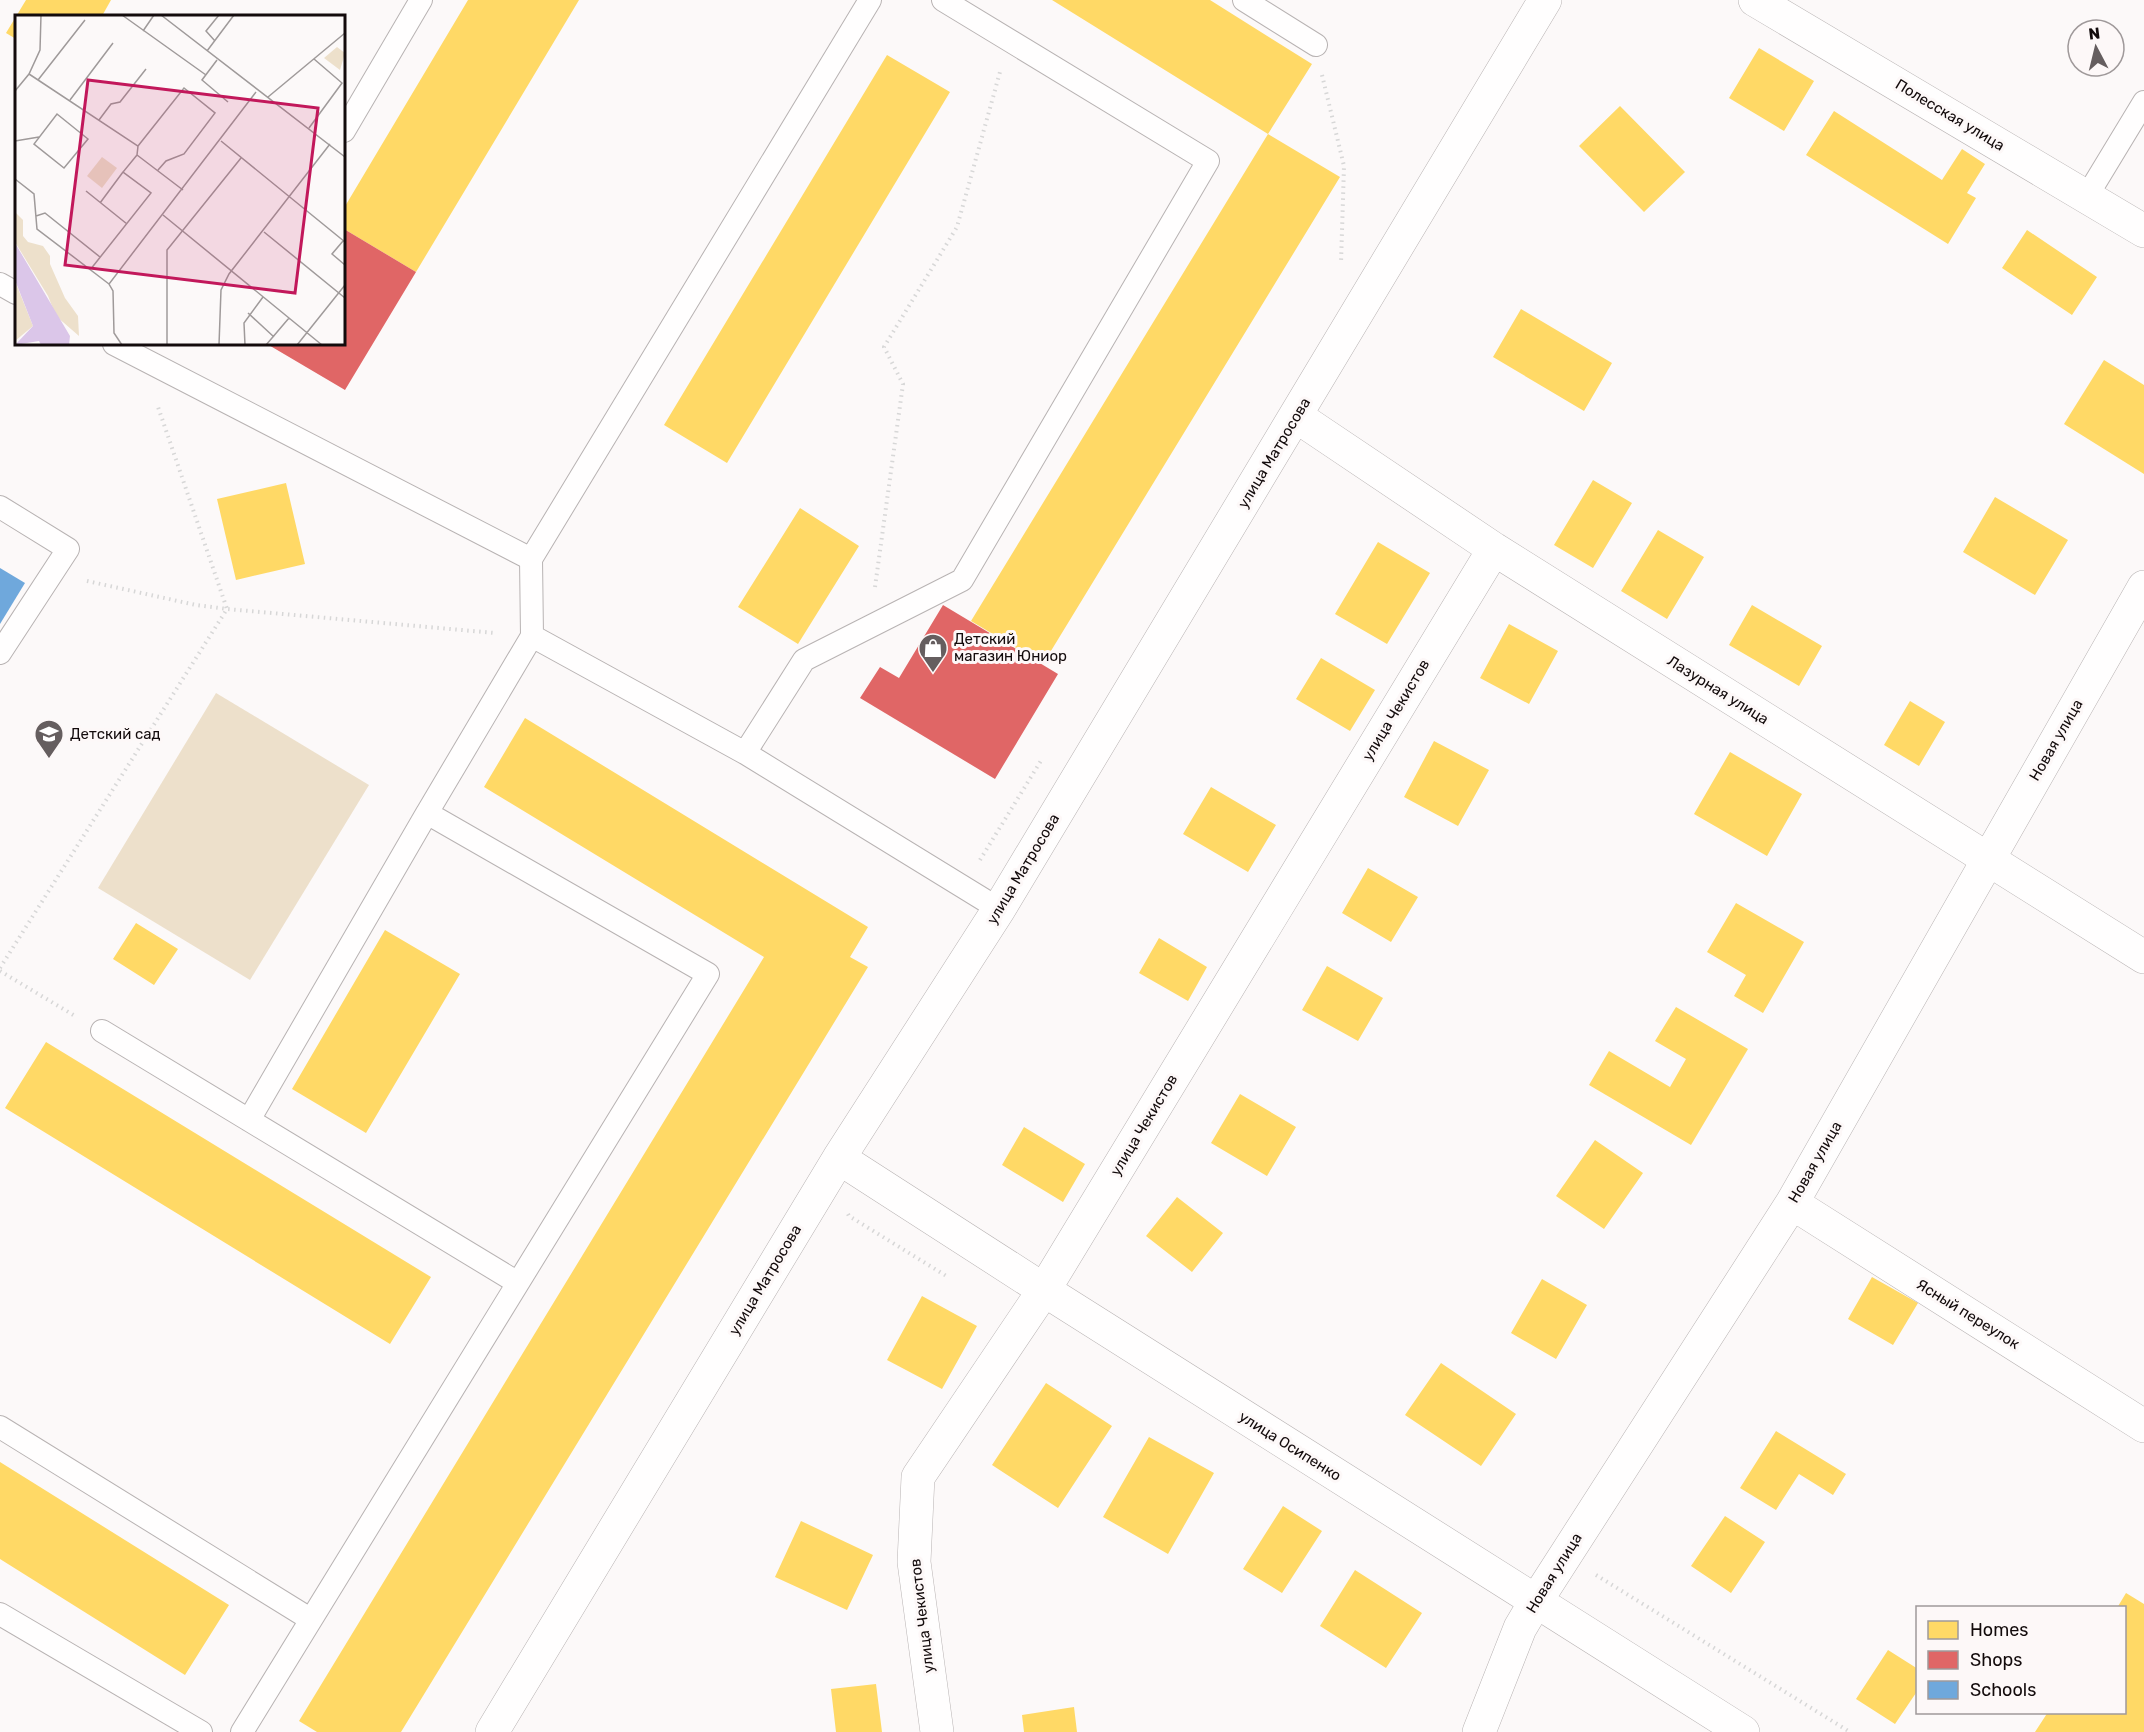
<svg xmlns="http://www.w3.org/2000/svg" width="2144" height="1732" font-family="Rubik,sans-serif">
<rect width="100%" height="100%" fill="#fcf9f9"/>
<path fill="#ede0cb" d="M216,693L369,785L250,980L98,888Z"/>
<path fill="#ffd966" d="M26,0H111L102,16H16V39L6,33Z
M468,0H579L416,272L344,229V208Z
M1052,0H1210L1312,64L1268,134Z
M1759,48L1814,81L1784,131L1729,98Z
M887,55L950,92L727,463L664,425Z
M1620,106L1685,172L1644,212L1579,146Z
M1834,111L1942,180L1962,149L1985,164L1967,193L1976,198L1948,244L1806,155Z
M1268,134L1340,177L1043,664L971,621Z
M2027,230L2097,277L2072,315L2002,268Z
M1521,309L1612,363L1584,411L1493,357Z
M2104,360L2144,385V474L2064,424Z
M1593,480L1632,503L1593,568L1554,545Z
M286,483L305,564L236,580L217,499Z
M1995,497L2068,540L2035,595L1963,552Z
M800,508L859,546L798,644L738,607Z
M1658,530L1704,557L1667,619L1621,591Z
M1378,542L1430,573L1387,644L1335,614Z
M1752,605L1822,646L1799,686L1729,645Z
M1509,624L1558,651L1529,704L1480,678Z
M1321,658L1375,690L1350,731L1296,699Z
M1910,701L1945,722L1919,766L1884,745Z
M525,718L868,927L850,957L868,967L401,1732H317L299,1721L764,957L484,787Z
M1434,741L1489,770L1458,826L1404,797Z
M1730,752L1802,794L1767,856L1694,814Z
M1211,787L1276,825L1248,872L1183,834Z
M1368,868L1418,897L1391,942L1342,913Z
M1736,903L1804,942L1763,1013L1734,996L1746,975L1707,952Z
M136,923L178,949L154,985L113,959Z
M385,930L460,974L366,1133L292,1089Z
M1159,938L1207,967L1188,1001L1139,973Z
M1327,966L1383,998L1358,1041L1302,1010Z
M1676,1007L1748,1049L1691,1145L1589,1085L1609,1051L1670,1087L1686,1059L1655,1041Z
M46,1042L431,1277L390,1344L5,1108Z
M1240,1094L1296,1127L1267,1176L1211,1143Z
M1024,1127L1085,1164L1063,1202L1002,1165Z
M1595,1140L1643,1173L1604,1229L1556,1196Z
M1177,1197L1223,1233L1192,1272L1146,1236Z
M1872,1277L1918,1303L1893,1345L1848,1319Z
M1542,1279L1587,1305L1556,1359L1511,1333Z
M922,1296L977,1326L942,1389L887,1360Z
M1441,1363L1516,1414L1481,1466L1405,1415Z
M1046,1383L1112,1426L1058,1508L992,1465Z
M1776,1431L1846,1474L1833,1495L1799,1474L1776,1510L1740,1488Z
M1149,1437L1214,1473L1168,1554L1103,1517Z
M0,1462L229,1605L185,1675L0,1559Z
M1283,1506L1322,1531L1282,1593L1243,1569Z
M1725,1516L1765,1542L1731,1593L1691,1566Z
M801,1521L873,1555L847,1610L775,1577Z
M1355,1570L1422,1613L1386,1668L1320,1626Z
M2126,1593L2144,1604V1732H2035L2048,1712H2124V1608H2117Z
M1888,1650L1918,1669V1690L1895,1724L1856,1699Z
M876,1684L882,1732H836L831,1689Z
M1074,1707L1077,1732H1024L1022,1715Z"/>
<path fill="#e06666" d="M344,229L416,272L345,390L267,344H344Z
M943,605L1058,674L995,779L860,698L880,667L899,678Z"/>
<path fill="#6fa8dc" d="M0,568L25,583L0,624Z"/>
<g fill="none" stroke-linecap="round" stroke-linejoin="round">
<g stroke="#b8b3b3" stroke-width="24">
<path id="service" d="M1244,0L1316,45
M344,131L421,0
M2087,196L2144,102
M0,284L16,293
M114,344L531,559L532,636L745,753L999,909
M0,507L68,549L0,653
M531,559L870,0
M745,753L804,660L962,580L1208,161L943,0
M102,1031L518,1283
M249,1120L427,813
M0,1427L310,1619
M0,1614L201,1732
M242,1732L708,974L427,813L532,636"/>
</g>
<g stroke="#b8b3b3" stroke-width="34">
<path id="minor" d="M1296,416L1494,549L2144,957
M839,1158L1044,1290L1743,1732
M1792,1203L2144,1426
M492,1732L839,1158L999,909L1545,0
M937,1732L914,1562L918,1477L1044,1290L1494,549
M1479,1732L1520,1628L1536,1601L1792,1203L2144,587"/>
</g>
<g stroke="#b8b3b3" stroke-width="34">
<path id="tertiary" d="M1755,0L2144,231"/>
</g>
<path stroke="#d7d7d7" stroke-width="4" stroke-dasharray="1.5 4.5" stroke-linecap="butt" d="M1322,75L1344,166L1341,263
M87,581L196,605L227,609L495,633
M875,587L903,384L884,347L957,227L1000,72
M980,860L1042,759
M0,968L227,609L157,404
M0,971L75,1016
M848,1214L849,1216L948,1277
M1596,1575L1850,1732"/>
<use href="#service" stroke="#fffefe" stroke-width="22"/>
<use href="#minor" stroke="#fffefe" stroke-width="33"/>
<use href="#tertiary" stroke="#fffefe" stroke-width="33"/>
</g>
<defs>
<g id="shop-pin" transform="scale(1.5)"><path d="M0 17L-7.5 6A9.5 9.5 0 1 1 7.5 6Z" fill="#655e5f" stroke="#fdf8f8"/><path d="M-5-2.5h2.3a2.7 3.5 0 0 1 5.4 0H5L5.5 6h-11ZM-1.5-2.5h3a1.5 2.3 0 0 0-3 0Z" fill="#fff"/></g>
<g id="school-pin" transform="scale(1.5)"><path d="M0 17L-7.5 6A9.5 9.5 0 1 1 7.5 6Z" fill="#655e5f" stroke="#fdf8f8"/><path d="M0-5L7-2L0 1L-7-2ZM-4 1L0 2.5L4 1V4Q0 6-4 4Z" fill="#fff"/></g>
</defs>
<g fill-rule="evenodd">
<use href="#shop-pin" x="933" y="648"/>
<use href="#school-pin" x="49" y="734"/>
</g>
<g text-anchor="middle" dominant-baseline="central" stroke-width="6" stroke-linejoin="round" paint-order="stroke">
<g font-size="15" fill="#130b0c" stroke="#fdf8f8">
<text transform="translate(1950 115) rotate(31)">Полесская улица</text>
<text transform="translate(1274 453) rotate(-59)">улица Матросова</text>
<text transform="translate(1718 690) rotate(32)">Лазурная улица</text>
<text transform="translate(1396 710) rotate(-59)">улица Чекистов</text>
<text transform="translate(2056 740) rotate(-60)">Новая улица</text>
<text transform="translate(1023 869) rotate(-59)">улица Матросова</text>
<text transform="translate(1144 1125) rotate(-59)">улица Чекистов</text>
<text transform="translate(1815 1162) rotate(-60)">Новая улица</text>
<text transform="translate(765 1280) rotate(-59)">улица Матросова</text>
<text transform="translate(1968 1314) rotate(32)">Ясный переулок</text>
<text transform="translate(1290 1446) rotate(32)">улица Осипенко</text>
<text transform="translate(1554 1573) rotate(-58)">Новая улица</text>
<text transform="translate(922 1616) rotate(-97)">улица Чекистов</text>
</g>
<g font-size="15" fill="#130b0c" stroke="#fdf8f8" text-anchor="start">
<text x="954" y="639">Детский<tspan x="954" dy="17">магазин Юниор</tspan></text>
<text x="70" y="734">Детский сад</text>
</g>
</g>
<g transform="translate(15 15)">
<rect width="330" height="330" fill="#fcf9f9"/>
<path d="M322,32L330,38L325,55L309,43ZM0,197L8,205V221L13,227L28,231L35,241V249L50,283L63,301L64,321L41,301L33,281L0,227ZM0,266L18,311L0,326Z" fill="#ede0cb"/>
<path d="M87,142L102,153L87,173L72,161Z" fill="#ede0cb"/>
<path d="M0,228L55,321L54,330H26L24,326L0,330L18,311L0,265Z" fill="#dbc6e9"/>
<path fill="none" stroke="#9f9a9a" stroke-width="1.5" d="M107,0L191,60M146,0L330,142M128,16L139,0M200,26L191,16L204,0M192,36L219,0M202,45L187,65L213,87M14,59L123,131L122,140L168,175M23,65L70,5M0,76L14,59L25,35L26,0M253,82L330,18M55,85L98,28M42,99L73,124L49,153L19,129ZM84,105L96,89L105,87L131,54M294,113L327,68L299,44M0,126L24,122M206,126L330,227M123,131L169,73L200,98L169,139L151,146L143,155M0,164L19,179L22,214L94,269M71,176L112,209M85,188L108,157M148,200L307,330M21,201L30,198L85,242M249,217L330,283M328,226L317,239L330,250M75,255L136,178L108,157L122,140M233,298L259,322M107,330L99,318L98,276L94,269L241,77M152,330V235L226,143M204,330L206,275L214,259L315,129M230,330L229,308L248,282M251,330L274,303M282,330L330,270"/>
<path fill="#c2185b" fill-opacity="0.15" stroke="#c2185b" stroke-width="3" d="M73,65L303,93L280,278L50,250Z"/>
<rect width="330" height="330" fill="none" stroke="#130b0c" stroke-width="3"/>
</g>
<rect x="1916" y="1606" width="210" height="108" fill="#fdf8f8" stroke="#9f999a" stroke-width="1.5"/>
<rect x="1928" y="1621" width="30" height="18" fill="#ffd966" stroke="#9f999a" stroke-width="1.5"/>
<text x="1970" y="1636" font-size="18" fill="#130b0c">Homes</text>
<rect x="1928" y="1651" width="30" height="18" fill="#e06666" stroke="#9f999a" stroke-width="1.5"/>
<text x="1970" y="1666" font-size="18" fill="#130b0c">Shops</text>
<rect x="1928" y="1681" width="30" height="18" fill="#6fa8dc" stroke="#9f999a" stroke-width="1.5"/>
<text x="1970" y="1696" font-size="18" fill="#130b0c">Schools</text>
<g transform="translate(2096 48) rotate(353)"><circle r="28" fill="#fdf8f8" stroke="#9f999a" stroke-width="1.5"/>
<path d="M0-4.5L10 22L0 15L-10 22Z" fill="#655e5f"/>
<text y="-9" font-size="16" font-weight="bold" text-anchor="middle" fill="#130b0c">N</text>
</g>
</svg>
